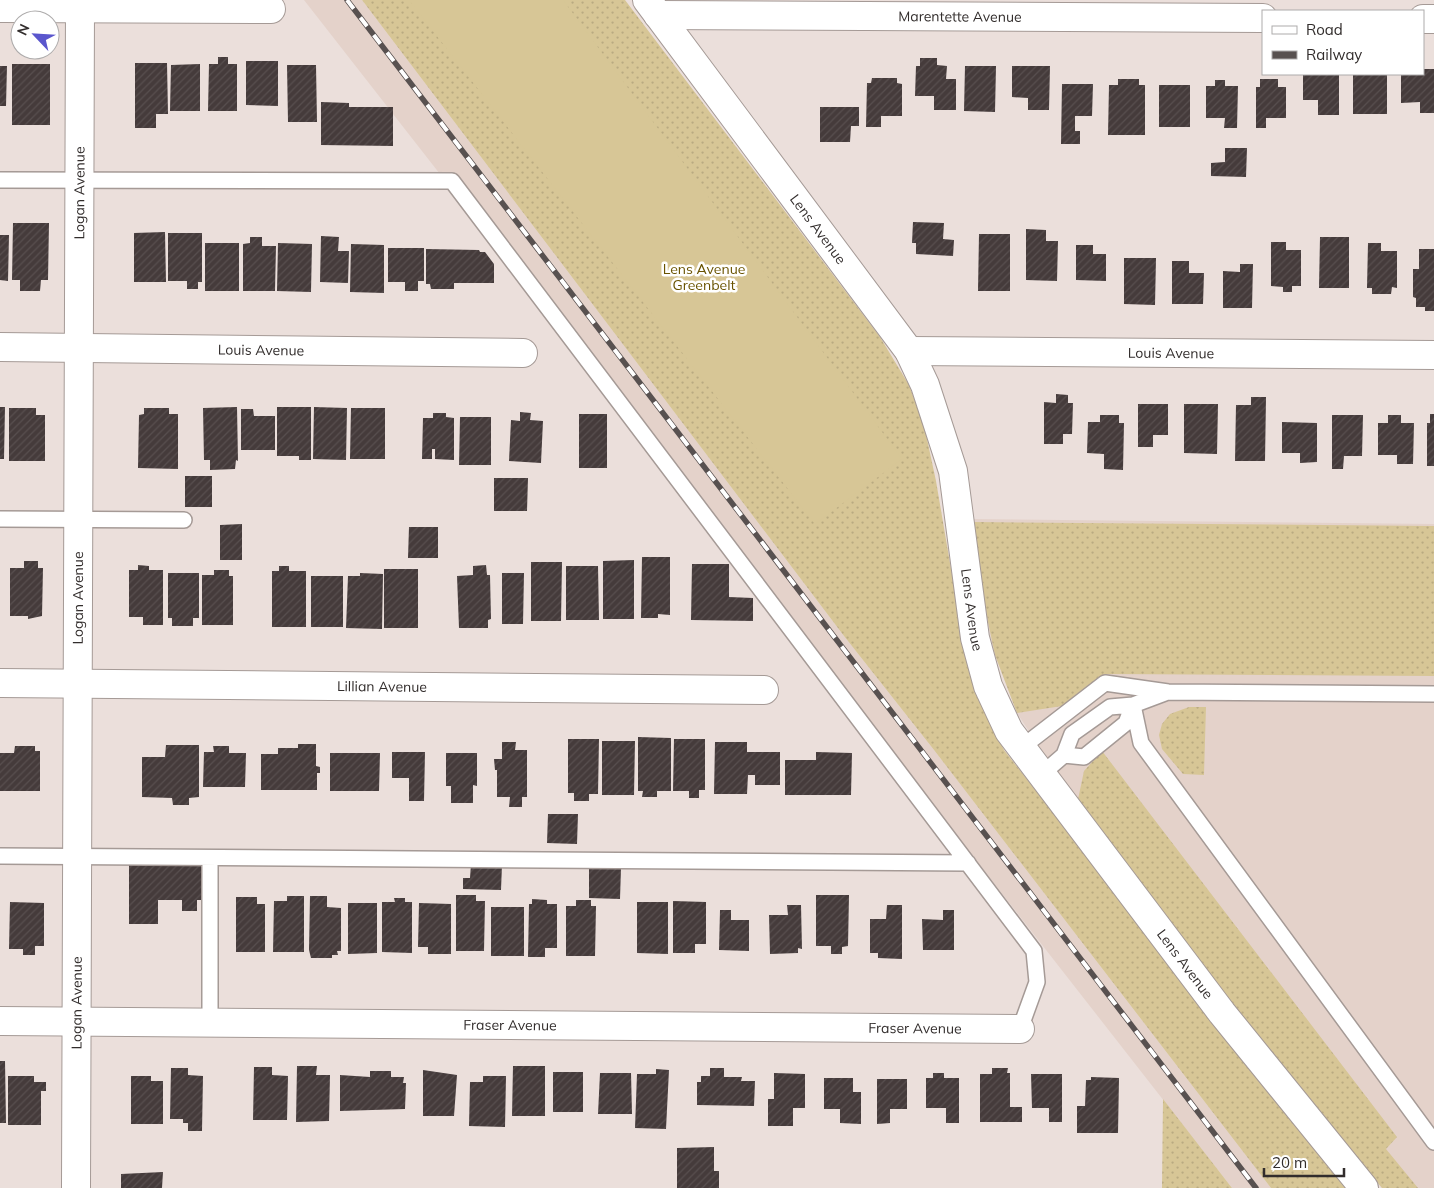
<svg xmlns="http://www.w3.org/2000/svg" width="1434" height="1188" font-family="Mulish,sans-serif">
<defs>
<pattern id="grass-dots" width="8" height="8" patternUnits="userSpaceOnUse" patternTransform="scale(1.25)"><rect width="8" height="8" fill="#d7c696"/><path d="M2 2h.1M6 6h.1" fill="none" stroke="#b9aa81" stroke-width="1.8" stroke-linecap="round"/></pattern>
<pattern id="building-hatch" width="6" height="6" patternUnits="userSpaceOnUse" patternTransform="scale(1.25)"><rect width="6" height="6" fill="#453b3b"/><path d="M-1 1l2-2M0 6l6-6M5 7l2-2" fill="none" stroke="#584f4f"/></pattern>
</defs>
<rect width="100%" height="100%" fill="#ebdfdb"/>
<path fill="#e4d2ca" d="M304,0H362L844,636L934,750L1271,1188H1232Z
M971,519L1434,524V1188H1382L1077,804L1017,713L992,647Z"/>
<path fill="url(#grass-dots)" d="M362,0H625L880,337L909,385L924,425L936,481L965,651L979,700L1004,750L1346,1188H1271L934,750L844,636Z
M972,522L1434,526V676L1105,674L1062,706L1017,713L995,655L988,622Z
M1189,707H1206L1204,775L1183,774L1162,749L1159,735L1162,724L1170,714Z
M1102,751L1397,1137L1386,1149L1418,1188H1382L1286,1073L1077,804L1084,771Z
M1163,1099L1232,1188H1162Z"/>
<path fill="#d7c696" d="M409,0H563L902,459L815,524Z"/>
<path fill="url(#building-hatch)" d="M218,57H228V64H237V111H208L209,64H218Z
M920,58H937V65L947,66L946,79H956V110H934V96H915L916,66H920Z
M246,61H278V106L246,105Z
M135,63H167L168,114H156V128H135Z
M12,64H50V125H12Z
M200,64V111H170L171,65Z
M287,65H316L317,122H288Z
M0,66H7L6,106H0Z
M965,66H996L995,112L964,111Z
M1012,66H1050L1049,110H1028V98L1012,97Z
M1423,69H1434V113H1420V102L1401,103V74H1423Z
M1303,74H1339V115H1318V100H1303Z
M1353,74H1387V114H1353Z
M872,78H897V83L902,84V116H881V127H866L867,83H871Z
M1118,79H1139V85H1145V135H1108L1109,85H1118Z
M1260,79H1278V87H1286V118H1266V128H1256V87H1260Z
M1215,80H1225V86H1238L1237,128H1224L1225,118H1206V86H1215Z
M1062,84H1093L1092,116H1075V131H1080V144H1061Z
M1159,85H1190V127H1159Z
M321,102L349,103V107H393V146L321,145Z
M820,107H859V126H851L850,142H820Z
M1225,148H1247L1246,177L1211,176V163L1225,162Z
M913,222L944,223L943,239L954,240L953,256L916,254V243H912Z
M13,223H49L48,280H41L40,291H20V280H12Z
M1026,229L1046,230V241H1058L1057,281L1026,280Z
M165,232L166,282H134V233Z
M168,233H202V282H198V289H187V281H168Z
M979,234H1010V291H978Z
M0,235H9L8,281L0,280Z
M321,236L339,237L338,251H349L348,283L320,282Z
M250,237H262V246H276L275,291H243V244L250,243Z
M1320,237H1349V288H1319Z
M1271,242H1286V250H1301V286H1292V292H1283V287L1271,286Z
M205,243H239V291H205Z
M278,243L312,244L311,292L277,291Z
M1368,243H1381V251H1397V288L1392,287L1391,294H1372V288H1367Z
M351,244L384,245V293L350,292Z
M1076,245H1093V254H1106V281L1076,280Z
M388,248H424V281H418V291H405V282H388Z
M426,249L479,250L480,252H485L494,264V283H454V289H431L430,284H426Z
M1419,249H1434V311H1425V307H1416V298L1413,297V269H1419Z
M1124,258H1156L1155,305L1124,304Z
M1172,261H1189V273H1204L1203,304H1172Z
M1240,264H1253L1252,308H1223V271L1240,272Z
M1056,394L1068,395V403H1073L1072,434H1063V444H1044V402L1056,403Z
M1251,397H1266L1265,461H1235L1236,405H1251Z
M1138,404H1168V435H1153V447H1138Z
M1184,404H1218L1217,454L1184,453Z
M0,407H5L4,459H0Z
M237,407L238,461L236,460L235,469L210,470V460H204L203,408Z
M277,407H311V460H299V456H277Z
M314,407L347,408L346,460L313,459Z
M9,408H36V415H45V461H9Z
M144,408H169V414H178V469L138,468L139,415L144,414Z
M351,408H385V459H350Z
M241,409H253L254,416H275V450H241Z
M520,412L531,413L530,420L543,421L541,463L509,461L511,420L520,421Z
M433,413H446V417L454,418V460L435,459V449H432V459H422L423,418H433Z
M579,414H607V468H579Z
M1430,414H1434V466H1427V423H1430Z
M1100,415H1119V423H1124L1123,470L1104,469V454L1087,453L1088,422H1100Z
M1332,415H1363L1362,456H1344L1343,469H1332Z
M1388,415H1401V423H1414L1413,464H1397V455H1378V423H1388Z
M460,417H491V465H459Z
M1282,422L1317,423V462L1300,463V453H1282Z
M185,476H212V507H185Z
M494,478H528L527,511H494Z
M242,524V560H220V525Z
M409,527H438V558H408Z
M642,557H670V615L658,614V618H641Z
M634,560V619H603V561Z
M24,561H38V568H43L42,616L28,619V616H10V568H24Z
M531,562H562L561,621H531Z
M692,564H729V597L753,598V621L691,620Z
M138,565L149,566V570H163V625H143V617H129V570H138Z
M486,565L487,575H490L491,619L488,620V628H459L457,576L473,575V566Z
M279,566H289V571H306V627H272V571H279Z
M566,566H598L599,620H566Z
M384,569H418V628H384Z
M214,570H229V576H233V625H202V575H214Z
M168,573H199V618H193V626H172V618H168Z
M360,573L383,574L382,629L346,628L348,576H360Z
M502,573H524L523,624H502Z
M311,576H343V627H311Z
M638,737L671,738V791H657V797H642L643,791H638Z
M568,739H599L598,794H589V801H574V793H568Z
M674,739H705V790H699V798H689V791H673Z
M602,741H635L634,795H602Z
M502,742H516L515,750H527V797H522V807H509L510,797H497V770H495L494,759H502Z
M715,742H747V752H780V785H755V775H748L747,794H714Z
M298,744H316V766L320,767V773H317V790H261V754H278V748H298Z
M166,745H199V797L189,798V805H173L172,798L142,797V757H165Z
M15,746H35V751H40V791H0V753H14Z
M213,746H229V753H246L245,787H203L204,752H214Z
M392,752H425L424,801H409V778H392Z
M816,752L852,753L851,795H785V760H816Z
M330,753H380L379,791H330Z
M446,753H477V786L473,785V803H451V786H446Z
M548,814H578L577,844L547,843Z
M201,863V900H197V911H182V900H158V924H129V864Z
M471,864L502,865L501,890L463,889V878H470Z
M589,867L621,868L620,899L589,898Z
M456,895H476V901H485L484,951H456Z
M816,895H849L848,946L842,947V954H831V946H816Z
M287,896H304V952H273L274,901H287Z
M310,896H327V907L341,908V951H337L338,955H332V958H311L309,950Z
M236,897H257V904H265V952H236Z
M394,898H405V902H412V953L382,952V902H395Z
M532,899L547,900V904H557V948H545V957H528L529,904H532Z
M576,900H591V906H596L595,956H566V906H576Z
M673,901L706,902V944H695V953H673Z
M10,902L44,903V946H35V955H23V949H9Z
M637,902H668V954L637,953Z
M348,903H377V953L348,954Z
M419,903L451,904V954H428V947H418Z
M787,905H801L802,949L798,948V953L770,954L769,915H788Z
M887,905H902V959L878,958V953H870V919H886Z
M491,907H524V956H491Z
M720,910H731V920H749V951L719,950Z
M943,910H954V950H923L922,919L943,920Z
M0,1061H5L6,1123H0Z
M297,1066H317L316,1075H330L329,1121L296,1122Z
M513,1066H545V1116H512Z
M254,1067H272V1075L288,1076L287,1120H253Z
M171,1068H188V1075L203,1076L202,1131H188V1123H183V1119H170Z
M710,1068H724V1077H742L741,1081H755L754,1106L697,1105V1082H701V1076H710Z
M992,1068H1008L1007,1073H1010V1107H1022V1122H980V1074H992Z
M656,1069L669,1070L666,1129L635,1128L637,1074H656Z
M423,1070L457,1075L454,1116H423Z
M370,1071H391V1077H404L403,1083H406L405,1109L340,1111V1075L370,1077Z
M553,1072H583V1112H553Z
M600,1073H631L632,1114H598Z
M774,1073L805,1074V1108H793V1126H768V1099H774Z
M933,1073H944V1078H959V1123H946V1108H926V1078H933Z
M1031,1074H1062V1122H1049V1108H1032Z
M8,1076H34V1082H46V1091H41V1125H8Z
M131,1076H151V1081H163V1124H131Z
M483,1076H506L505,1127L469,1126L470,1082H483Z
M1091,1077L1119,1078L1118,1133H1077V1106H1085L1086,1080H1091Z
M824,1078H853V1092H861V1124L840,1123V1109H824Z
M877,1079H907V1109H890V1123L877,1124Z
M714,1147V1171H719V1188H677V1148Z
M163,1172L162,1188H121V1174Z"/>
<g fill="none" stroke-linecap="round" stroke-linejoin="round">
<g stroke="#a59a96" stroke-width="18">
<path id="service" d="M0,180L452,181L1034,951L1037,982L1020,1029
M0,519L184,520
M1133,705L1141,743L1434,1142
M1021,748L1105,683L1168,692L1434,694
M1064,755L1084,757L1126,723L1133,705
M1042,774L1064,755L1072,734L1110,707L1133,705L1165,693
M0,856L968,863
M210,858V1023"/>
</g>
<g stroke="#a59a96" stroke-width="30">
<g id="minor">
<path id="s1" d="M647,0L909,351L925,385L953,471L975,638L988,686L1009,731L1222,1013L1364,1188"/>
<path d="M0,8L271,9"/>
<path id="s2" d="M658,15L1263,18"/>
<path d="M1423,19H1434"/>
<path id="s3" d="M0,347L523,353"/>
<path id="s4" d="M909,351L1434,355"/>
<path id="s5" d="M0,683L764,690"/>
<path id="s6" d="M0,1021L1020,1029"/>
<path id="s7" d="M76,1188L80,8"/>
</g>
</g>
<use href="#service" stroke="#fff" stroke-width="15"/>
<use href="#minor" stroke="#fff" stroke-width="28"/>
<g stroke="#585150" stroke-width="5.5">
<path id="rail" d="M347,0L1256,1188"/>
</g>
<use href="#rail" stroke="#fff" stroke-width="4" stroke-dasharray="11" stroke-linecap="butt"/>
</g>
<g text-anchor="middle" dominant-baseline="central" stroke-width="5" stroke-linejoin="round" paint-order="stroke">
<g font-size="14" fill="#322d2c" stroke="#fff">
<text stroke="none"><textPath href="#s2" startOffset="302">Marentette Avenue</textPath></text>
<text stroke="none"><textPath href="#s7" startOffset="995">Logan Avenue</textPath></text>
<text stroke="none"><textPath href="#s1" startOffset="286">Lens Avenue</textPath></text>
<text stroke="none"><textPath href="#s3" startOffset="261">Louis Avenue</textPath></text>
<text stroke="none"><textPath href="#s4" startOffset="262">Louis Avenue</textPath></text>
<text stroke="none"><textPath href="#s7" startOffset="590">Logan Avenue</textPath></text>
<text stroke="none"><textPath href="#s1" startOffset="706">Lens Avenue</textPath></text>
<text stroke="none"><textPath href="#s5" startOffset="382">Lillian Avenue</textPath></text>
<text stroke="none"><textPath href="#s1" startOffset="1126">Lens Avenue</textPath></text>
<text stroke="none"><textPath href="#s7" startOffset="185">Logan Avenue</textPath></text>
<text stroke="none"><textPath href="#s6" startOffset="510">Fraser Avenue</textPath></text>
<text stroke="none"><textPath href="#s6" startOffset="915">Fraser Avenue</textPath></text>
</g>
<g font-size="14" fill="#695301" stroke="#fff">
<text x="704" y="269">Lens Avenue<tspan x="704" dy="16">Greenbelt</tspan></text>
</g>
</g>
<rect x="1262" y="10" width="162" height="65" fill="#ffffff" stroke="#adabab"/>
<rect x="1272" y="26" width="25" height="8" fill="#ffffff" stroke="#adabab"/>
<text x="1306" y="35" font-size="15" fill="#322d2c">Road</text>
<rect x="1272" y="51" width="25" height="8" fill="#585150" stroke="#adabab"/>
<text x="1306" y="60" font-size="15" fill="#322d2c">Railway</text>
<g transform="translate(35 35) rotate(295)"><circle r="24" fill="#ffffff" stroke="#adabab"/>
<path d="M0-4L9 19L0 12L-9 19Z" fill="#5a56cd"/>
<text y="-8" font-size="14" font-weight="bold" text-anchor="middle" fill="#322d2c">N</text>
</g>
<path d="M1264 1168v8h80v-8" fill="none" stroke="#322d2c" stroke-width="2.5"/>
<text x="1272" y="1168" font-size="15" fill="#322d2c" stroke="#ffffff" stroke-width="4" paint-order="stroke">20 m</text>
</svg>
